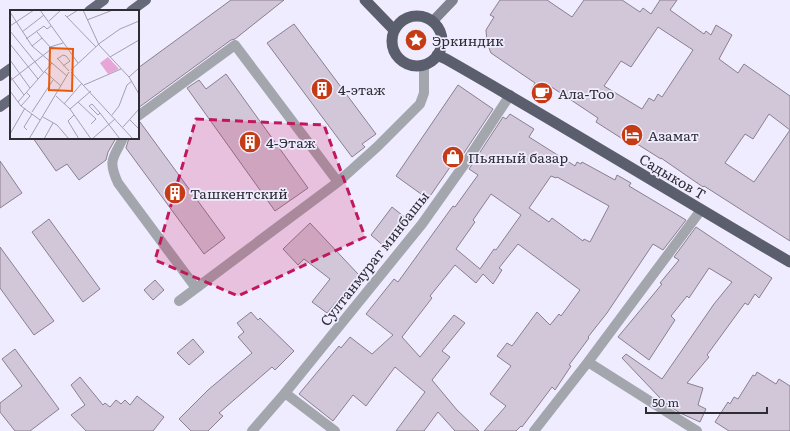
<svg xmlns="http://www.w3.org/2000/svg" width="790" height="431" font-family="Literata,serif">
<rect width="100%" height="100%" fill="#f0ecff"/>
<path fill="#d2c7d8" stroke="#897f8f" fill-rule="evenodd" d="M231,0H284L235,39L231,40L138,108V68Z
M500,0H547L572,17L584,0H622L640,12L643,8L651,14L660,0H677L670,10L704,34L706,31L711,35L716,25L732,35L719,59L738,73L744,64L790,96V241L704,186L703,187L661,158V159L634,142L632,145L596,122L598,118L550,86L544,96L532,88L535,83L491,53L487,43L486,30L494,17L490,15ZM658,27L693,50L662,97L658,94L654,101L649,98L642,109L604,86L621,61L631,67ZM769,114L790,130L754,182L725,163L745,134L753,139Z
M294,24L376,134L362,144L365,147L352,157L267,43Z
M226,74L308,188L275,211L187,88L199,80L206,89Z
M458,85L493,109L458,162L455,160L428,199L396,176Z
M510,114L534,129L529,137L575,166L577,162L581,164L582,162L615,180L617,175L631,183L629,186L686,220L663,250L653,244L607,313L588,337L589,338L569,365L571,366L555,390L552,387L522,427L521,426L516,431H484L506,406L490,394L511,366L497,356L507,343L512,346L537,312L550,325L559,314L561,316L580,290L518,244L499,268L502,270L493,284L483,274L476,283L455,265L430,296L432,298L402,337L420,357L454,315L465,323L442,351L450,357L432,380L457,410L479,431H455L438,412L424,431H396L425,392L395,367L366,406L353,395L333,421L299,394L339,346L341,348L350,337L372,354L393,335L366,314L394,279L398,282L453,206L455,207L478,175L469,169L503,117L506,119ZM551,176L556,178L557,177L609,206L590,242L584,239L583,241L552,218L549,222L529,208ZM491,194L521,215L496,250L494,249L480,269L456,249L475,222L473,220Z
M138,122H140L225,238L204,254L126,148L129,138H138Z
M33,138H116L108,152L106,160L79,180L67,164L56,171Z
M0,161L22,193L0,208Z
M392,207L407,219L385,247L371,235Z
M49,219L100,289L83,302L32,232Z
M310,223L359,275L327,313L312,302L330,279L304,259L298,265L283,249Z
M696,227L772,278L759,298L755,294L748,305L745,303L707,355L709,357L687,383L703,388L698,405L706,409L700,422L680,413L659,399L660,398L622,358L626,354L662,379L714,304L732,282L709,268L689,298L687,296L671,316L675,320L649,360L618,337L662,284L660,283L679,260L674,257Z
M0,247L54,321L34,335L0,288Z
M155,280L164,290L153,300L144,290Z
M251,312L258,320L260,318L294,351L275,370L272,367L219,413L223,416L208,431H191L179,419L208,390L252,353L238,337L244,332L237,323Z
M193,339L204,352L189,365L177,353Z
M15,349L59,409L30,431H15L0,412V403L22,386L2,359Z
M757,372L776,384L779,379L790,386V431H729L715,422L728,402L730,404L734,397L738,399L753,375L755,376Z
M80,377L103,405L105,403L110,407L116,400L121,404L125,400L130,405L137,396L164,417L153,431H86L71,415L85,405L71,385Z"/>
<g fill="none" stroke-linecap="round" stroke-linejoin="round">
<path stroke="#a4a6ad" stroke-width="10" d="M138,116L235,45L338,182
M123,138C114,158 107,159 118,183L196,288
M179,301L338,182L377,147L420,104L424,93V65
M588,362L697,431
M285,393L335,431
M534,431L588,362L701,210"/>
<path stroke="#a4a6ad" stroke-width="10" d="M252,431L285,393L422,224L466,162L510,95"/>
<path stroke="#7f828e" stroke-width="10" d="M433,21L453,0"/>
<path stroke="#666977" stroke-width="10" d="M89,11L104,0
M131,11L146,0
M0,76L11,68
M0,107L11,99"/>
<path stroke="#5b5e6d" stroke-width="11" d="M365,0L394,30
M392 41a25 25 0 1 1 50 0a25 25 0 1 1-50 0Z
M437,55L446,59C562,125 675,195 790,262"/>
</g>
<path fill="#c2185b" fill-opacity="0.2" stroke="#c2185b" stroke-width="3" stroke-dasharray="8 5" stroke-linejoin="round" d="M196,119L324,125L365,237L238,296L155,260Z"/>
<defs>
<g id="sight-disc" transform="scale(1.15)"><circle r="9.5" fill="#c43b16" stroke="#f0ecff"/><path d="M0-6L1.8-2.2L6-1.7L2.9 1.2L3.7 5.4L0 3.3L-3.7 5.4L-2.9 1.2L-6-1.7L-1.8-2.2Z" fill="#fff"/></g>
<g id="building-disc" transform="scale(1.15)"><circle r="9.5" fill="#c43b16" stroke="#f0ecff"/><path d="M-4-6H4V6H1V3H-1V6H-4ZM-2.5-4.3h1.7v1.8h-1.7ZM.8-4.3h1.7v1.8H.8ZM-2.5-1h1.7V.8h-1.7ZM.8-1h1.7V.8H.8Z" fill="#fff"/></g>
<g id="cafe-disc" transform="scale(1.15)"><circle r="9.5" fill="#c43b16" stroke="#f0ecff"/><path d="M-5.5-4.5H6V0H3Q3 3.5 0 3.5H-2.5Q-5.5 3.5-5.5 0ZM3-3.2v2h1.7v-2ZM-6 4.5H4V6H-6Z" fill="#fff"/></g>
<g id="hotel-disc" transform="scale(1.15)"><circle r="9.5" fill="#c43b16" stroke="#f0ecff"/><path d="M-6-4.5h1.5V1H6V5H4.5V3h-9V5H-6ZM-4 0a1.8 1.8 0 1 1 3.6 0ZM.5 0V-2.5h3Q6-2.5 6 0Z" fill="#fff"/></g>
<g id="shop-disc" transform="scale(1.15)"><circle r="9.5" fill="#c43b16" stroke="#f0ecff"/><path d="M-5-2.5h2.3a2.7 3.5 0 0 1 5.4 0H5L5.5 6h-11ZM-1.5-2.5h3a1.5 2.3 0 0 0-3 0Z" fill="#fff"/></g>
</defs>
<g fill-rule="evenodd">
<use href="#sight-disc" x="416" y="40"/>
<use href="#building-disc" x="322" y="89"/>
<use href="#cafe-disc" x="542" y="93"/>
<use href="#hotel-disc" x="632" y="135"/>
<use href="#building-disc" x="250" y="142"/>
<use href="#shop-disc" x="453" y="157"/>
<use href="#building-disc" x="175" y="193"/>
</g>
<g text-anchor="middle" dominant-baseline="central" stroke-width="3.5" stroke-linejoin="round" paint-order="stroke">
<g font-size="14" fill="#2e2d34" stroke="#f0ecff" text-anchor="start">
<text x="432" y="40">Эркиндик</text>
<text x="338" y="89">4-этаж</text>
<text x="558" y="93">Ала-Тоо</text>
<text x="648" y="135">Азамат</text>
<text x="266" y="142">4-Этаж</text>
<text x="468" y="157">Пьяный базар</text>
<text x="190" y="193">Ташкентский</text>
</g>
<g font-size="14" fill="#2e2d34" stroke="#f0ecff">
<text transform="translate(673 176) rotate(31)">Садыков Т</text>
<text transform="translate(374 258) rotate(-52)">Султанмурат минбашы</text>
</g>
</g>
<g transform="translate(10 10)">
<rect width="129" height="129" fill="#f0ecff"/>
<path d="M98,47L109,59L98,64L90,53Z" fill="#e7a5d8"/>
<path fill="none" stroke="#a2a0ae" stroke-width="1" d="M30,0L68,53M73,0L89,35M0,2L22,36L57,66M55,5L86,37M57,7L68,0M77,10L103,0M39,11L51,0M0,16L24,0M0,21L34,63M12,22L34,5M32,28L40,37L53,33M16,29L34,16L37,19L41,16M0,34L28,69M89,35L119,67L129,84M22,36L32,28L27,22M100,47L129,30M47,48L59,61M47,49L53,45L56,46L60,51L53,56M0,50L20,78M61,60L90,33L110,19L129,11M35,62L51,76M61,62L123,129M0,66L14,85M119,67L129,58M0,71L40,40M74,75L111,59M0,81L11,96L30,110M46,86L60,99L81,129M8,92L42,53M68,92L86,109L81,114M54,94L72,73M11,96L20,86L16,82M60,99L81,81M22,102L43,70M90,103L82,94L79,96L88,105L90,103L110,129M64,105L58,111L69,129M102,105L109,96L117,75L122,71M33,107L47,115L59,129M120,110L129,119M113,117L129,99M17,120L14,117L22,104M0,124L15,98M19,129L59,62M34,129L43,113M82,129L105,109"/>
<path fill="#e8590c" fill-opacity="0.15" stroke="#e8590c" stroke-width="2" d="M40,38L63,39L62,81L39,80Z"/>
<rect width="129" height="129" fill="none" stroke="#2e2d34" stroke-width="2"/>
</g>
<path d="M646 407v6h121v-6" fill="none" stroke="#2e2d34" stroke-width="2"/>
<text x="652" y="407" font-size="12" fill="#2e2d34" stroke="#f0ecff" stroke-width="3" paint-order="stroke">50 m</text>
</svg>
